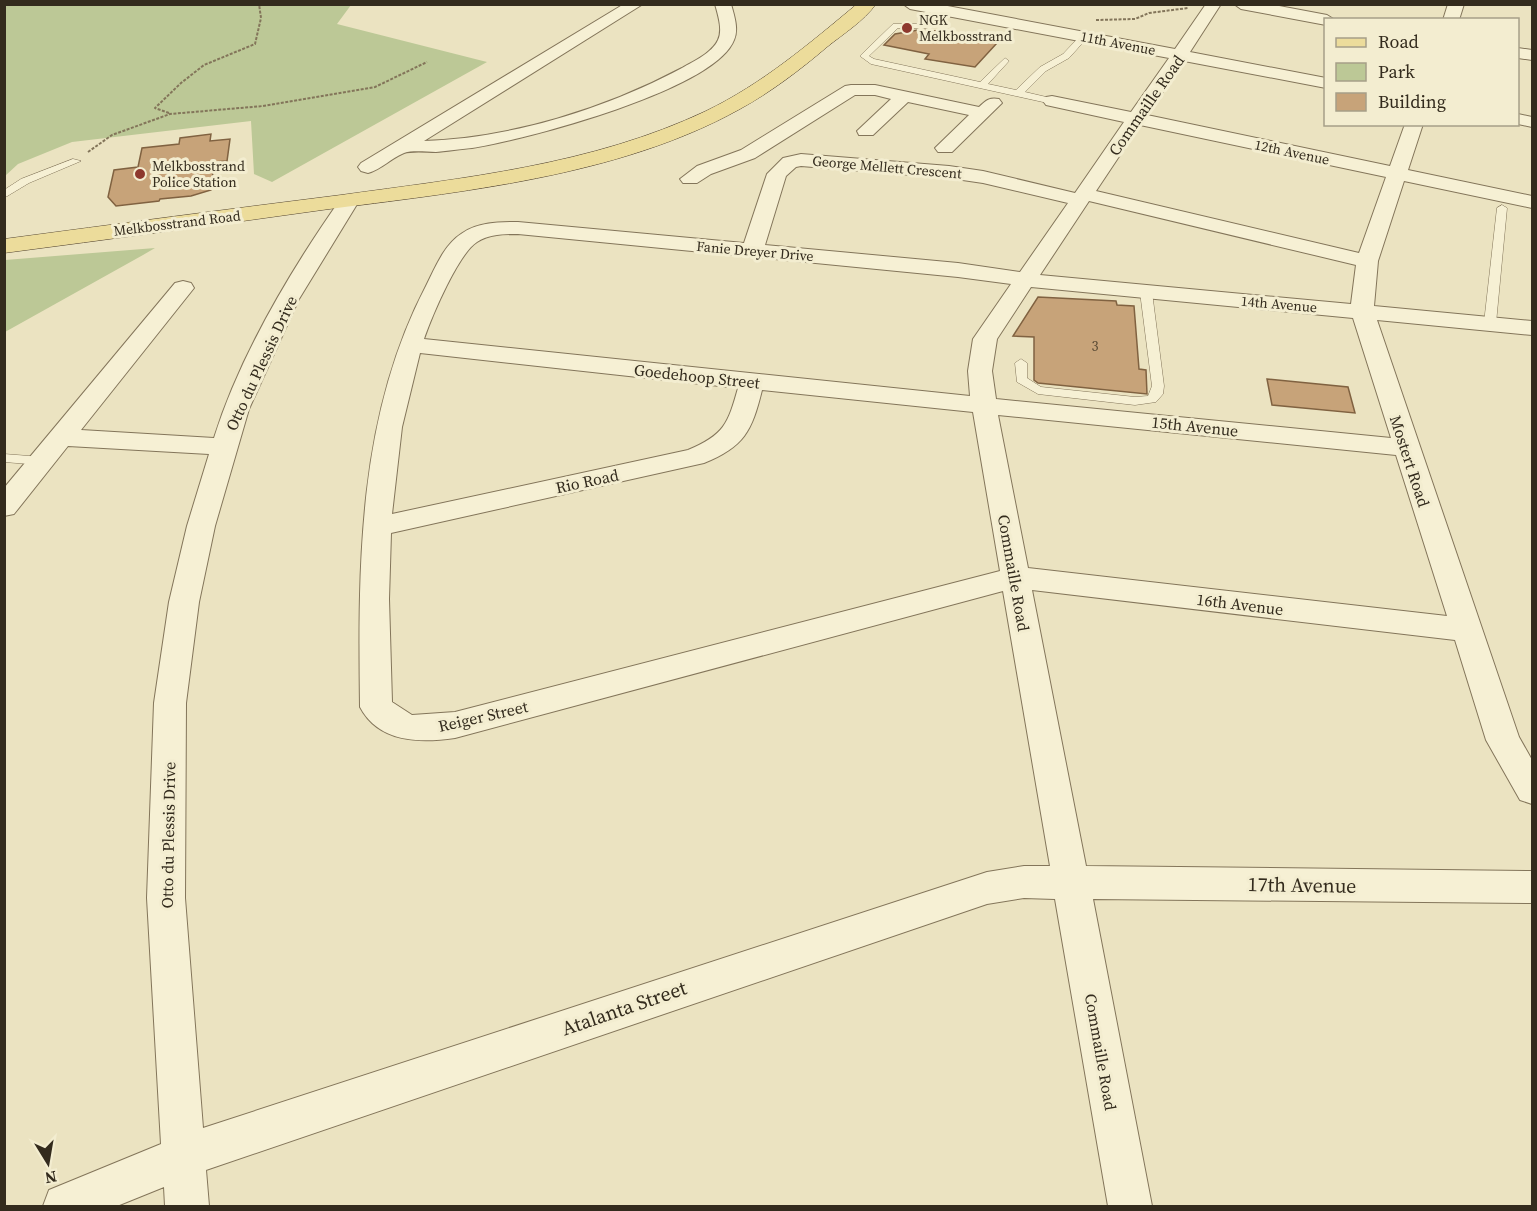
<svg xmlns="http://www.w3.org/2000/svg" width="1537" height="1211" font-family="'Source Serif 4',serif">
<rect width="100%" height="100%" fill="#ebe3c1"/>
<path fill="#bcc896" d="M5,4L351,5L337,24L487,62L272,182L254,174L251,121L72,142L18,164L5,176Z
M155,248L143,255L5,332V260Z"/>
<path fill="#c7a379" stroke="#806241" stroke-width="1.5" d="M918,30L936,31L997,43L975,67L925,59L929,54L884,45L895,34Z
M211,134L210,141L230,139L227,161L214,162L211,190L191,196L160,199L159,201L116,206L108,197L114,170L138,167L142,148L179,144L180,138Z
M1038,297L1116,301L1117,305L1134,306L1139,369L1146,370L1147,394L1038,383L1034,380V337L1013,336Z
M1267,379L1348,387L1355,413L1272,405Z"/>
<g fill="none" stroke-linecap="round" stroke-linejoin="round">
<g stroke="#83755a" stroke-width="1">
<path id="service" d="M946,10L953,12L932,28H898L869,56L874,59L980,82L1005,58L1009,61L988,84L1016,90L1040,67L1063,54L1081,35L1088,37L1069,58L1046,71L1025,92L1055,99L1056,101L1052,104L871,64L860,56L893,24H927Z
M73,159L81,161L29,183L4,198V190L21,179Z
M1502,205L1507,208L1496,323L1490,326L1484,323L1497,208Z
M1146,289L1152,292L1164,386L1163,394L1156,402L1135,405L1038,394L1017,382L1015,363L1021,359L1027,363V378L1041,387L1135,397L1148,396L1152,386L1140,292Z
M4,454L42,457L49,461L42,465L4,462Z"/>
</g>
<g stroke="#83755a" stroke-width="2">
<path id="minor" d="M624,4H643L424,141C512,138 605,109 682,68C694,61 712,53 718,40C723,30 718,15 715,4H731C734,15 739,29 734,40C715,90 524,140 472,148C460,149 448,151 436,152C426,152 413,150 404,153C391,158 382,169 368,173L361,171L358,167L361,163Z
M903,4H937L1175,49L1206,4H1221L1190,52L1326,78V88L1184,61L1147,115L1390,166L1405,124H1423L1408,170L1532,196V208L1404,181L1378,261L1374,306L1532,321V335L1377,320L1519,737L1532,760V804L1520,800L1486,740L1455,640L1032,590L1086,866L1532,871V903L1093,899L1152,1206H1108L1055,899L1024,898L987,904L206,1170L209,1206H165L164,1187L117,1206H43L49,1190L161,1144L147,898L154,703L169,602L187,526L209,454L68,446L14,514L4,516V488L175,283L183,281L191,283L194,288L81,430L214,438C240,355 292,268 342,197H356L359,201L299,299L249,409L215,526L199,602L186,703L185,898L203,1128L987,872L1024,866H1050L1003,591L455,738C420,743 379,743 360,707C358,564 358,416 426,286C435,268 444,245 461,234C477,222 499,222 518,222L744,243L767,174L783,158L801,154L949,166L983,171L1075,193L1124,122L1046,105L1043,101L1046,97L1052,96L1131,112L1169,58L910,9ZM1140,125L1386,177L1359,253L1096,191ZM801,166L949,178L983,183L1068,203L1020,272L958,263L765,245L786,176L796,167ZM1089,201L1356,265L1351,304L1040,275ZM518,234L958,277L1011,284L973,339L968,371L970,396L424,339C432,316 458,254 477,242C489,234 504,234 518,234ZM1031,287L1353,318L1391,438L996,399L992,371L997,339ZM420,353L738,388C728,424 724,435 688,450L392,514L402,427ZM762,390L973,412L1000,571L455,712L412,715L392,702L389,599L391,533L704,463C744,447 752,431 762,390ZM998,415L1396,455L1447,616L1028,568Z
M1234,4H1269L1327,15L1335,20H1326V25L1241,9Z
M1448,4H1464L1459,20H1443Z
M1518,48L1532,50V60L1518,58Z
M851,85H875L979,107C986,100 990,97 999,99L1002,103L952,152H938L935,148L969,115L908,102L873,135H859L857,131L891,99L875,95H855L755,158L711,174L697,183H683L680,179L697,166L741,150L845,86Z
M1518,114L1532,117V127L1518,124Z"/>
</g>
<g stroke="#51422e" stroke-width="1">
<path id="primary" d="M857,4H876C864,21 843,34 827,47C800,70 771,92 740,109C618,177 459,192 322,210C216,225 110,239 4,253V239C117,224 229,209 341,195C464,178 592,165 706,111C762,84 809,44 857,4Z"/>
</g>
<path stroke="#83755a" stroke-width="2" stroke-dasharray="3 1.5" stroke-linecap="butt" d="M1096,20L1135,19L1149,13L1188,8
M169,113L155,108L181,83L204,65L255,44L261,18L259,4
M88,152L112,135L170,114L263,106L375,87L427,62"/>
<use href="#service" fill="#f6f0d4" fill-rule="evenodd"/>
<use href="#minor" fill="#f6f0d4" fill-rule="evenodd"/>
<use href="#primary" fill="#ecdc9b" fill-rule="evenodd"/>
</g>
<g fill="#8e392e" stroke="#f3edd0" stroke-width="2">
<circle cx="907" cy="28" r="6"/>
<circle cx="140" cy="174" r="6"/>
</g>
<g text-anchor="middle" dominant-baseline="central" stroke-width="6" stroke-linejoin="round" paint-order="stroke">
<g font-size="14" fill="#332b1d" stroke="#f3edd0" text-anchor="start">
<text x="919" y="20">NGK<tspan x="919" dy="16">Melkbosstrand</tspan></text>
<text x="152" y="166">Melkbosstrand<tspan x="152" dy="16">Police Station</tspan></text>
</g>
<g font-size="14" fill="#332b1d" stroke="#f3edd0">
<text transform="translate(1118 43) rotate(11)">11th Avenue</text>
<text transform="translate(1292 152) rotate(12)">12th Avenue</text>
<text transform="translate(887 167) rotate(5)">George Mellett Crescent</text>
<text transform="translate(177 223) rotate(-7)">Melkbosstrand Road</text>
<text transform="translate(755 251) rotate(5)">Fanie Dreyer Drive</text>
<text transform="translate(1279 304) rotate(5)">14th Avenue</text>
</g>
<g font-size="14" fill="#584934">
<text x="1095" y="346">3</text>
</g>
<g font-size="16" fill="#332b1d" stroke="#f3edd0">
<text transform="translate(1146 105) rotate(-55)">Commaille Road</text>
<text transform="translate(261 363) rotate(-65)">Otto du Plessis Drive</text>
<text transform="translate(697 376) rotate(6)">Goedehoop Street</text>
<text transform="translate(1195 426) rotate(6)">15th Avenue</text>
<text transform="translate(1410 461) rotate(72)">Mostert Road</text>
<text transform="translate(587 481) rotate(-12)">Rio Road</text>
<text transform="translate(1014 573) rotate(80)">Commaille Road</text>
<text transform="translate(1240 604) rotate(7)">16th Avenue</text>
<text transform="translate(483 716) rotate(-13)">Reiger Street</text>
<text transform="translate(168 835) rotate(-89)">Otto du Plessis Drive</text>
<text transform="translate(1101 1052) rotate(80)">Commaille Road</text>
</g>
<g font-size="20" fill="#332b1d" stroke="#f3edd0">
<text transform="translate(1302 885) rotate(1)">17th Avenue</text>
<text transform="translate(624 1008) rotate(-19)">Atalanta Street</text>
</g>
</g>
<rect width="1537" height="1211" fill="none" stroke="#332b1d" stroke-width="12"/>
<rect x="1324" y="18" width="195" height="108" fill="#f3edd0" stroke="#a69f88" stroke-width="1.5"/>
<rect x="1336" y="38" width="30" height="9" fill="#ecdc9b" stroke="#a69f88" stroke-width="1.5"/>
<text x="1378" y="48" font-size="18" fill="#332b1d">Road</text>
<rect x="1336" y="63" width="30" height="18" fill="#bcc896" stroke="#a69f88" stroke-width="1.5"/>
<text x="1378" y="78" font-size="18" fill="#332b1d">Park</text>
<rect x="1336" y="93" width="30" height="18" fill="#c7a379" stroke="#a69f88" stroke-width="1.5"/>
<text x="1378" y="108" font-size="18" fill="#332b1d">Building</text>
<g transform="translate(48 1163) rotate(169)" stroke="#f3edd0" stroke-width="4.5" paint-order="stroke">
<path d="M0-4.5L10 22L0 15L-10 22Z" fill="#332b1d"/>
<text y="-9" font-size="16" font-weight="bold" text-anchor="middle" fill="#332b1d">N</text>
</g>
</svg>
